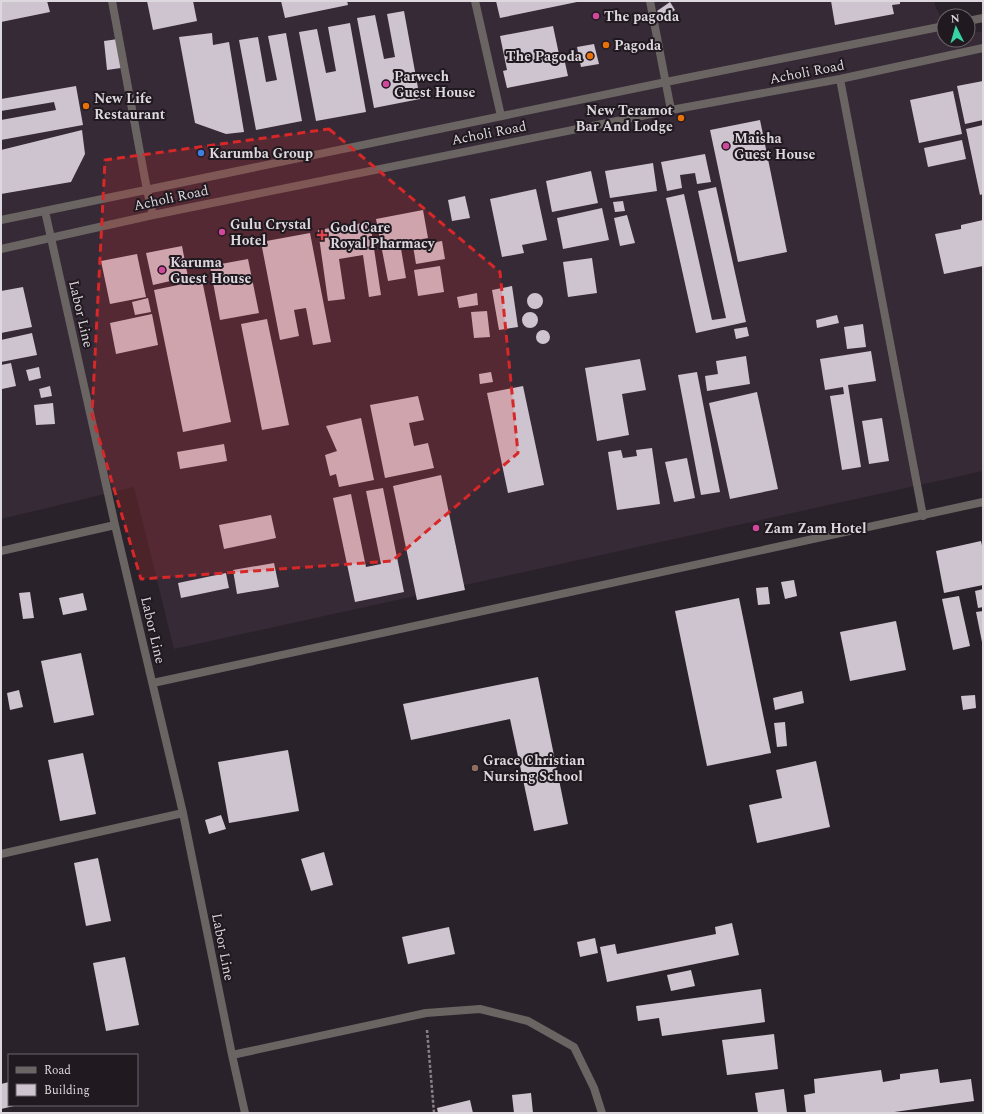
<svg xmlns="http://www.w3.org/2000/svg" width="984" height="1114" font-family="Spectral,serif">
<rect width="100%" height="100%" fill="#2a222a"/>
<path fill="#352a36" d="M1,1H934L936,8L944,21V40H968V34L983,31V471L174,649L134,487L1,519Z"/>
<path fill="#cec4cf" d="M1,1H47L50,12L1,22Z
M147,1H193L197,21L153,30Z
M281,1H347L348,5L285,18Z
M496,1H577V2L500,18Z
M831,1H900V4L892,5L894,14L835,25Z
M670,2L675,10L663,19L657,11Z
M404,11L420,99L374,108L357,18L375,15L384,59L395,57L387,14Z
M350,23L366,112L316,121L299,32L317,29L326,73L336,71L328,27Z
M553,26L560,59L564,58L568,76L507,88L503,71L507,70L500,36Z
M212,33L213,45L229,42L244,132L226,134L195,123L179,37Z
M286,33L302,121L256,130L239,40L258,37L266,82L277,80L268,36Z
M118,39L121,68L107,70L104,41Z
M594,44L599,64L581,67L577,47Z
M983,81V120L965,124L957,86Z
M76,86L83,125L1,140V120L56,110L54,102L1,111V99Z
M953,91L962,134L919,143L910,100Z
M760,120L787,252L738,262L710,130Z
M983,125V194L980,195L966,129Z
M82,130L85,154L71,182L1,194V150Z
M962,140L966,159L928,167L924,148Z
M705,154L711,182L697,184L695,173L680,175L682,188L667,191L661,162Z
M653,163L657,191L610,198L605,171Z
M591,171L598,203L552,212L546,181Z
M716,187L746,322L696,333L666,198L684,194L712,320L726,318L698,191Z
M536,189L547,240L522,245L524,253L502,257L490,199Z
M465,196L470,218L452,221L448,200Z
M623,201L625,211L615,212L613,202Z
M602,208L609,240L563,249L557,218Z
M423,210L428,238L400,243L406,278L388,281L376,219Z
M627,215L635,243L620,246L614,218Z
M983,220V266L944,274L935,234L961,229V225Z
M370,222L381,295L369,297L363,255L339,259L345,299L328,301L318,230Z
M310,233L331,342L313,345L306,308L294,310L299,336L280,340L261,242Z
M442,241L445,259L416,264L413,246Z
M182,246L188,277L153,285L146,253Z
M137,254L146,297L110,304L101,261Z
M592,258L597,293L568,297L563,262Z
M248,259L259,313L220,320L210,266Z
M440,266L444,292L418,296L414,270Z
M202,280L231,422L183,432L154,290Z
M512,286L518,327L499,330L492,290Z
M23,287L32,327L1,333V291Z
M477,293L478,305L459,308L457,297Z
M527 301a8 8 0 1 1 16 0a8 8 0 1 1-16 0Z
M148,298L151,312L135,315L132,302Z
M487,311L490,337L474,338L471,312Z
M522 320a8 8 0 1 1 16 0a8 8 0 1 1-16 0Z
M152,314L158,345L116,354L110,323Z
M837,315L839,323L817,328L816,320Z
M267,319L289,425L262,430L241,324Z
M863,324L866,347L847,349L844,327Z
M747,327L749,336L736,339L734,329Z
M536 337a7 7 0 1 1 14 0a7 7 0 1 1-14 0Z
M32,333L37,355L1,362V340Z
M871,351L876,381L848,385L861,467L842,470L830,396L844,394L843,387L825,390L820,359Z
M746,356L750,384L707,391L705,376L718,374L716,361Z
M640,359L646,390L622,394L629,435L597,441L585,368Z
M11,363L16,386L2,389L1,365Z
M39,367L41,378L29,381L26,370Z
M491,372L493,382L480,384L479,374Z
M697,372L720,492L701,495L678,375Z
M50,386L52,396L41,398L39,389Z
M523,386L544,485L508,493L487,393Z
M757,392L778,489L730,499L709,403Z
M418,396L424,420L409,423L414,446L428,443L434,468L385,478L370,405Z
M53,403L55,424L36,425L34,405Z
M361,418L374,480L339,487L336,474L330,476L325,455L337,451L326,426Z
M882,418L889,461L869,464L862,421Z
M224,444L227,461L180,469L177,452Z
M652,448L660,504L617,510L608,452L621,450L623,458L637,456L636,450Z
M687,458L695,498L674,502L665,462Z
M441,475L465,590L417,600L393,486Z
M383,488L404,592L355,602L333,498L351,494L366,567L381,564L366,491Z
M271,515L276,538L224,549L219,525Z
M981,541L983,550V585L944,593L936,551Z
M274,563L279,587L237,594L233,570Z
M226,573L229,588L181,598L178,583Z
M794,580L797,596L785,599L781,582Z
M768,587L770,604L758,605L756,588Z
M983,589V607L978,608L975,591Z
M30,592L34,618L23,619L19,593Z
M83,593L87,610L63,615L59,598Z
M959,596L970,646L953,650L942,599Z
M739,598L771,753L707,766L675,611Z
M983,611V642H982L976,612Z
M896,621L906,670L850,681L840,632Z
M81,653L94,715L54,723L41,661Z
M538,677L568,824L534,831L510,719L411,740L403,704Z
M19,690L23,707L10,710L7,693Z
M802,691L804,703L775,710L773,698Z
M975,695L976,708L963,710L961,696Z
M785,722L787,746L777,747L774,723Z
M288,750L299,811L229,823L218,762Z
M83,753L96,814L60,821L48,760Z
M816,761L830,827L757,843L749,805L782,798L776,770Z
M221,815L226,829L209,834L205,820Z
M324,852L333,885L311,891L301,859Z
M98,858L111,921L86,926L74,863Z
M732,923L739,955L607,982L600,947L615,944L617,954L716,934L715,927Z
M449,927L455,954L408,964L402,937Z
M595,938L598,953L580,957L577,942Z
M125,957L139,1025L106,1031L93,963Z
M691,970L695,986L671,991L667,975Z
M761,989L765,1022L662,1036L659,1018L638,1021L636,1006Z
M774,1034L778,1069L727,1075L722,1040Z
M938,1069L940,1083L971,1079L974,1101L887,1113H806L804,1095L815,1093L814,1079L881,1070L883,1082L900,1079V1074Z
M9,1082V1105L14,1106L1,1109V1084Z
M784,1089L787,1113H758L755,1093Z
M531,1093L533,1113H514L512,1095Z
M470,1100L473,1113H438L437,1108Z"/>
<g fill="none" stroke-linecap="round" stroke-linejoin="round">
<path stroke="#878187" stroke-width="2.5" stroke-dasharray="3 2" stroke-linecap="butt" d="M427,1030L434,1113"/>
<path stroke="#6a6562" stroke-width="8" d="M475,1L501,116"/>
<path stroke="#6a6562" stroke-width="8" d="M112,1L147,190L153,215
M650,1L671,110
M968,21L983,18
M840,79L923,516
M45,211L115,525L183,813L232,1055L245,1113
M1,220L666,82L944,26
M1,249L153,215L671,110L840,79L983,48
M1,551L115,525
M153,683L983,502
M1,854L183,813
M232,1055L426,1013L480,1009L528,1021L574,1047L594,1088L602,1113"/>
</g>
<path fill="#d62828" fill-opacity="0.2" stroke="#d62828" stroke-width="3" stroke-dasharray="8 5" stroke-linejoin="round" d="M329,129L500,272L518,453L392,561L141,579L92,415L105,160Z"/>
<g fill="#d1479c" stroke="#201920" stroke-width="1.5">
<circle cx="596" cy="16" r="4"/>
<circle cx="386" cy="84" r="4"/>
<circle cx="726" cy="146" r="4"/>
<circle cx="222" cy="232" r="4"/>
<circle cx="162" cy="270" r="4"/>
<circle cx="756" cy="528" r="4"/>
</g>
<g fill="#e8710a" stroke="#201920" stroke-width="1.5">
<circle cx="606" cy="45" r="4"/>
<circle cx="590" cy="56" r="4"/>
<circle cx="86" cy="106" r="4"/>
<circle cx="681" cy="118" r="4"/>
</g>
<circle fill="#3f7fe0" stroke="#201920" stroke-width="1.5" cx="201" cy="153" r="4"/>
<path fill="#e0444e" stroke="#201920" stroke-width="1.5" d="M320 229h4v4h4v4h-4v4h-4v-4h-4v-4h4z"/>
<circle fill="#8d6e63" stroke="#201920" stroke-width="1.5" cx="475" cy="768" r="4"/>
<g text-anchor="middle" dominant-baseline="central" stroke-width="4" stroke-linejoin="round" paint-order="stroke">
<g font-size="14" font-weight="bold" fill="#ddd8dd" stroke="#201920" text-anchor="start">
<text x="604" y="16">The pagoda</text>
<text x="614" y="45">Pagoda</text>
<text x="582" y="56" text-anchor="end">The Pagoda</text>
<text x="394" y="76">Parwech<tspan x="394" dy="16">Guest House</tspan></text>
<text x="94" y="98">New Life<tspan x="94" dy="16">Restaurant</tspan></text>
<text x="673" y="110" text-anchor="end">New Teramot<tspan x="673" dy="16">Bar And Lodge</tspan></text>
<text x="734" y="138">Maisha<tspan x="734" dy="16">Guest House</tspan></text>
<text x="209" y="153">Karumba Group</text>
<text x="230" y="224">Gulu Crystal<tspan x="230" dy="16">Hotel</tspan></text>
<text x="330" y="227">God Care<tspan x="330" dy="16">Royal Pharmacy</tspan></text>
<text x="170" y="262">Karuma<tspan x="170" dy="16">Guest House</tspan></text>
<text x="764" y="528">Zam Zam Hotel</text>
<text x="483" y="760">Grace Christian<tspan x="483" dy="16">Nursing School</tspan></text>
</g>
<g font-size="14" fill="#ddd8dd" stroke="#201920">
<text transform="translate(807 72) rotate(-11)">Acholi Road</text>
<text transform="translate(489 133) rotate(-11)">Acholi Road</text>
<text transform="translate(171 198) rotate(-12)">Acholi Road</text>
<text transform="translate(81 314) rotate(77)">Labor Line</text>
<text transform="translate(153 630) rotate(77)">Labor Line</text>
<text transform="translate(223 947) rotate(79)">Labor Line</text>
</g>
</g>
<rect width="984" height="1114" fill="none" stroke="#ddd8dd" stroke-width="4"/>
<rect x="8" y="1054" width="130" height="52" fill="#201920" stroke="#6c656c"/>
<rect x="16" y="1067" width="20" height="6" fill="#6a6562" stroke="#6c656c"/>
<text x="44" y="1074" font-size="12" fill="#ddd8dd">Road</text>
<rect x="16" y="1084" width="20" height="12" fill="#cec4cf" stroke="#6c656c"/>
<text x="44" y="1094" font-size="12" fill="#ddd8dd">Building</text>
<g transform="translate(956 28) rotate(355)"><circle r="19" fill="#201920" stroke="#6c656c"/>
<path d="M0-3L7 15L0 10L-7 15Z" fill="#37d4a6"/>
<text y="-6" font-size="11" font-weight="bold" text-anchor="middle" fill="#ddd8dd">N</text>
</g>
</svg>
